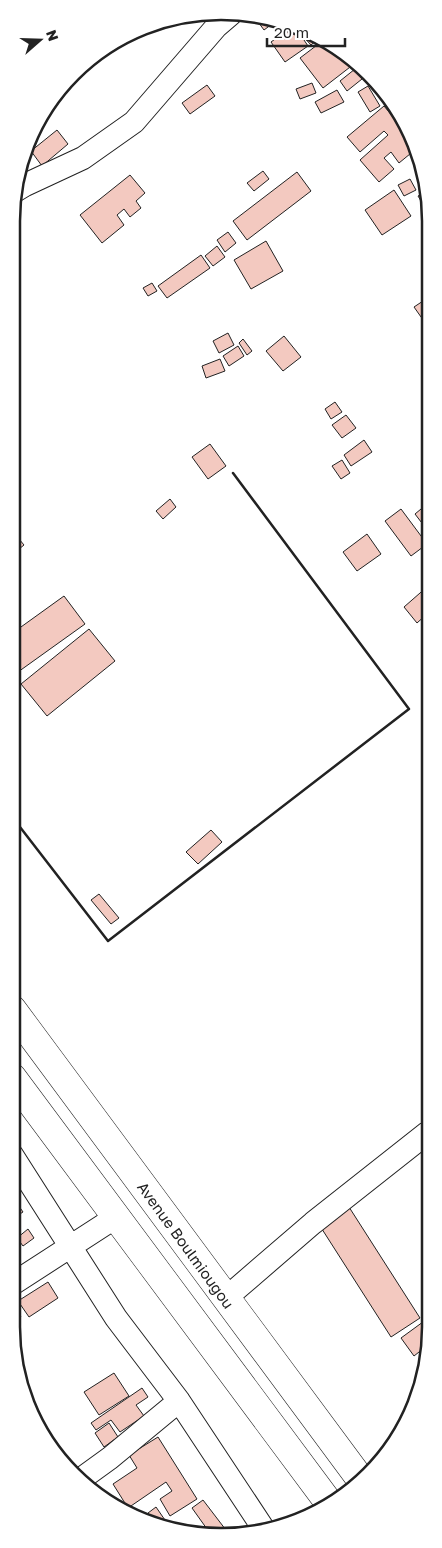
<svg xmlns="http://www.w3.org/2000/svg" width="442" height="1548" font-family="'Golos Text',sans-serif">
<rect width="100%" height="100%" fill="#fff"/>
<path fill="#f3c9c0" stroke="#222" d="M253,15H262L276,21L264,30Z
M292,27L296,28L308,46L285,62L271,42Z
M303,31L320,37L311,45L300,33Z
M325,39L348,56L354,64L323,88L300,58Z
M355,69L362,79L347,91L340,81Z
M312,83L316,93L300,99L296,89Z
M207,85L215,96L190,114L182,103Z
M368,86L380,106L370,112L358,92Z
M337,90L344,102L321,113L315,102Z
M384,106L413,141L416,149L399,163L391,152L384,158L394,169L379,182L360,160L388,135L384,131L360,152L347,137Z
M57,130L68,144L42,166L31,151Z
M263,171L269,179L254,191L247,183Z
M297,172L311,191L247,240L233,221Z
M130,175L145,193L136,201L141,208L130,217L124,209L117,215L124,225L102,243L80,215Z
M410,179L416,190L404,196L398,185Z
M394,190L411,216L382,235L365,210Z
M428,190L429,194V214L418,196Z
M228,232L236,243L225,252L217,240Z
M266,241L283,271L251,289L234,260Z
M217,246L225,257L213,266L205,256Z
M201,255L210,268L167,298L158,286Z
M152,283L157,291L148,296L143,288Z
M429,297V322L426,324L414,307Z
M228,333L234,345L219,353L213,341Z
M284,336L301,357L283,371L266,351Z
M243,339L252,351L247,355L239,343Z
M238,346L244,356L229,366L223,356Z
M220,359L225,371L206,378L202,366Z
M335,402L342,412L331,419L325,409Z
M346,415L356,428L342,438L332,425Z
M364,440L372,452L351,466L344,455Z
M210,444L226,466L208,479L192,457Z
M342,460L350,473L341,479L332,466Z
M170,499L176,507L163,519L156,511Z
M427,504L428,506V531L415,514Z
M401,509L427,544L411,556L385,521Z
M14,533L24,545L14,553Z
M367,534L381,554L357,571L343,552Z
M428,586V613L417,623L404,607Z
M64,596L85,624L18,672L14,665V632Z
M89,629L115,661L47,716L21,684Z
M211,830L222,842L198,864L186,852Z
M99,894L119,918L111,924L91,900Z
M14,1199L23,1212L12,1219V1201Z
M349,1207L420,1318L391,1337L320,1226Z
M28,1229L34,1238L23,1246L17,1238Z
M48,1282L58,1298L29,1317L18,1301Z
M14,1307L21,1317L11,1323V1309Z
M427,1319V1352L424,1348L414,1356L401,1338Z
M114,1373L129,1396L99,1415L84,1392Z
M142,1388L148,1397L136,1405L144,1416L120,1432L111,1420L96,1430L91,1423Z
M109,1423L118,1437L104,1447L95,1433Z
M158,1437L197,1499L170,1516L160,1499L172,1491L166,1482L128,1508L113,1484L137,1468L129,1455Z
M203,1500L229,1534L212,1536L192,1508Z
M156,1507L167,1523L164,1525L145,1520L150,1516L148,1513Z"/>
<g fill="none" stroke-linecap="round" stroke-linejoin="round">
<g stroke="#222" stroke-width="24">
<path id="street" d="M15,191L25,185L83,158L134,122L216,27L230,15
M12,1155L116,1318L179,1401L265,1531
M11,1285L116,1217
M226,1298L313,1223L427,1133
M81,1479L110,1458L179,1401"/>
</g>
<g stroke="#222" stroke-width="29">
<path id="highway" d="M12,1009L361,1480
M12,1077L329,1503"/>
</g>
<use href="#street" stroke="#fff" stroke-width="22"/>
<use href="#highway" stroke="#fff" stroke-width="28"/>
<path stroke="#222" stroke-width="2.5" d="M13,818L108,941L409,709L233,473"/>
</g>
<g text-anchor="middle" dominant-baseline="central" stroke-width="4" stroke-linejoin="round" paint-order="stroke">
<g font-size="15" fill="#222" stroke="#fff">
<text transform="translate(186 1245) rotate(54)">Avenue Boulmiougou</text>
</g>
</g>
<path d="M0 0H442V1548H0ZM221 20H221A201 201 0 0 1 422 221V1327A201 201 0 0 1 221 1528H221A201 201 0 0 1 20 1327V221A201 201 0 0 1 221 20Z" fill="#fff" fill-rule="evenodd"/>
<path fill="none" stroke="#222" stroke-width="2.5" d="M221 20H221A201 201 0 0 1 422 221V1327A201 201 0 0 1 221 1528H221A201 201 0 0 1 20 1327V221A201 201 0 0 1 221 20Z"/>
<g transform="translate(40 40) rotate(70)" stroke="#ffffff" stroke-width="4" paint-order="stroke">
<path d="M0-4L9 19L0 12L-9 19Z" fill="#222222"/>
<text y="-8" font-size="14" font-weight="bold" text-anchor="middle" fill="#222222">N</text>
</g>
<path d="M267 38v8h78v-8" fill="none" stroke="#222222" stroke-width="2.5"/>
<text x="274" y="38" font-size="15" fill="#222222" stroke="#ffffff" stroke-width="4" paint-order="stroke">20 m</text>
</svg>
